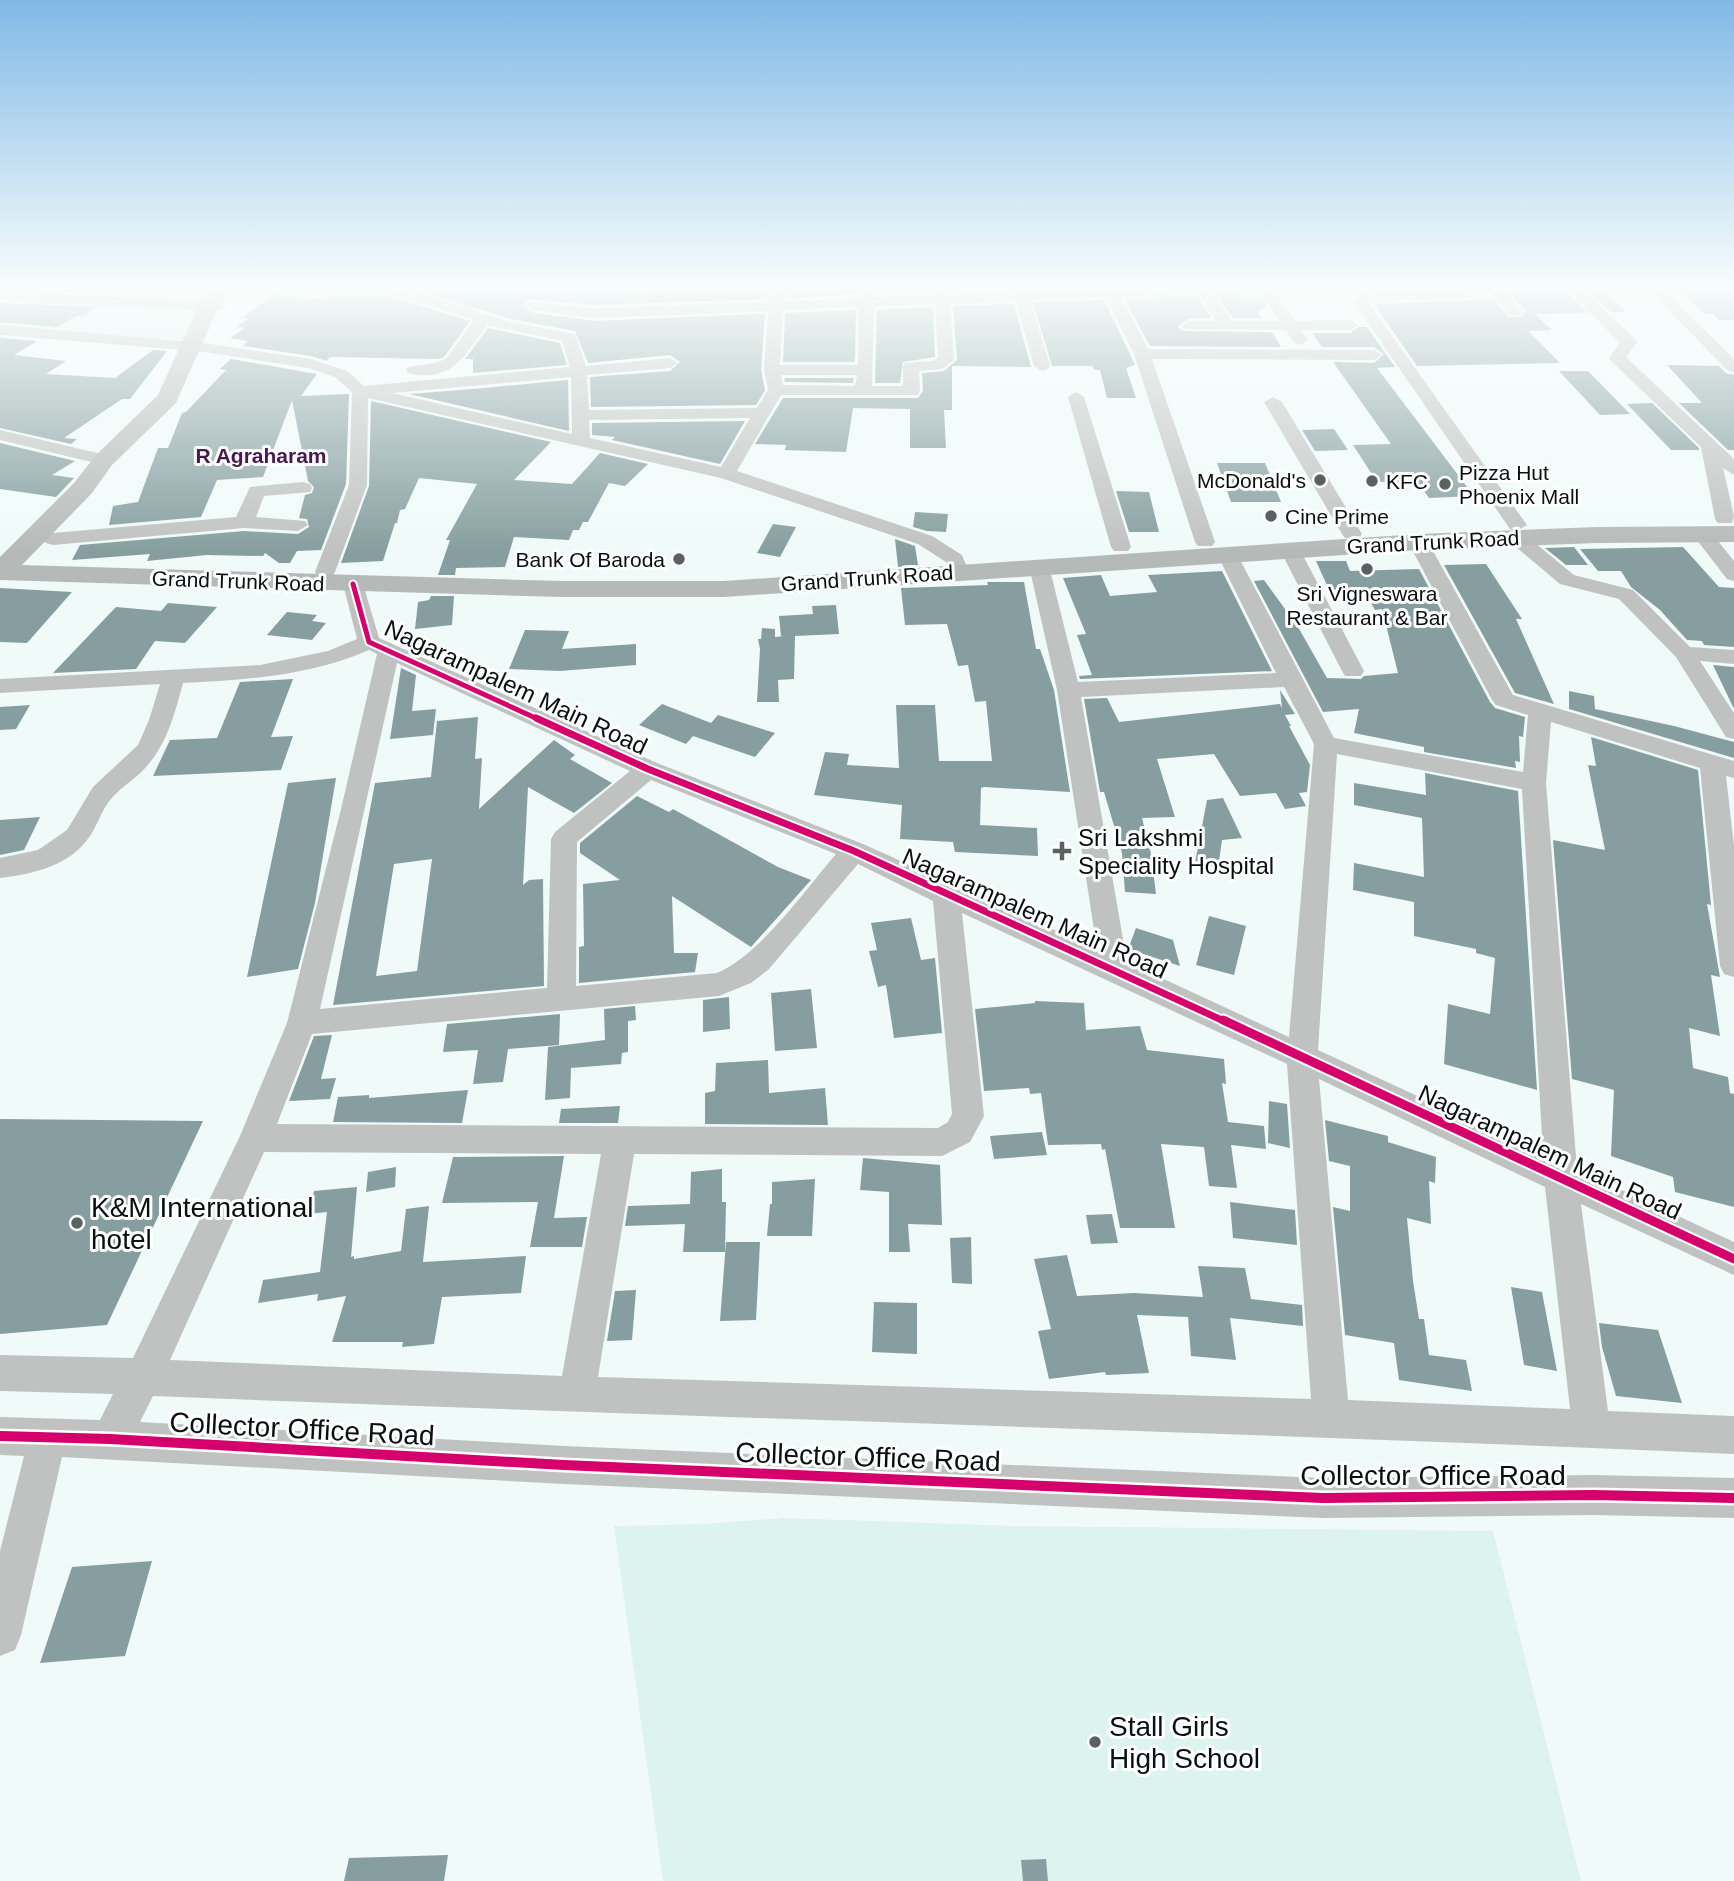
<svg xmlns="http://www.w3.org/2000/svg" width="1734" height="1881" font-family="Helvetica,sans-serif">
<rect width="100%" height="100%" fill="#f0fbf9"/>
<path fill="#ddf3ef" d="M0,290H226L187,340L0,332Z
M783,1518L1021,1526L1493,1531L1581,1881H663L614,1526L704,1524Z"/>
<path fill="#869e9f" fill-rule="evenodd" d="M429,290H640L637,294L767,290V299L594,305L528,299L522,305L533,313L594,321L765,314L761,370L765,390L756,405L591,407L590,377L670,371L680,362L670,355L588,363L575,331L511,319L429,294Z
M786,290H857V295L787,298Z
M1507,290H1565L1587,313L1535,314L1552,330L1528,331L1560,363L1417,366L1374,304L1494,300L1508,317H1522L1525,310Z
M1586,290H1602L1626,312H1611Z
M1679,290H1734V320H1719L1713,314H1705Z
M1239,292L1242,298L1262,297L1267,306L1258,312L1262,318H1233L1216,293Z
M1196,293L1211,318L1188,319L1178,326L1182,331L1272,332L1281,347L1150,346L1125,299L1186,296V294Z
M272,295L328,300L331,296H390L470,321L444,357L439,359L330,357L327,361L311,356L243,346L248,341L230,338L245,328L236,327L249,318H242Z
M1104,300L1135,365L1126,368L1136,398H1107L1100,370H1095L1092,366H1052L1033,302Z
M0,303L95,307L84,316H76L57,327L0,322Z
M1014,304L1031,367L952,366V410H944L946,448H910V409L853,408L846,452L785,450L786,445L755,444L783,398H918L923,391L922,373L944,371L957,360L953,306Z
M933,307L935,357L903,362L900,383H875L877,310Z
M856,310L855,362H783L785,313Z
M1359,327H1367L1395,367L1377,368L1474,496L1429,498L1417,481L1377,482L1353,445L1391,444L1333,362L1374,363L1384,354L1374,347H1322L1312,333H1350Z
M488,328L560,343L567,365L473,373V359H465Z
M0,338L37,341L14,355L66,361L46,374L115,378L153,350L167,351L130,399H122L64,438L77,439L71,444L0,428Z
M231,359L317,374L301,396L349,394L346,484L321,550L297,551L290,563H279L265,553L263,556L207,555L147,561L150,554L72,560L80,545L244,531L298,534L309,527L307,519L299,518L305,495L312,493L314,487L308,481L292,400L263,477L217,480L201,517L109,525L113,506L138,502L158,448H168L182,413L186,412L226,370L220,369Z
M1667,365L1719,366L1726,373L1734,375V450H1728L1679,403H1702Z
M1559,371H1588L1630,414L1600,415Z
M784,378H854L853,383L785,382Z
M568,380L569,431L409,394L473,389Z
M371,401L551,442L514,480L572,484L600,453L648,464L625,486L609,483L588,522H583L579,530H573L569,540L514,537L505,567L456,568L455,575H438L450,540H446L477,484L419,478L405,509L400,510L397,523H395L383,561L341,563L369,486Z
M1652,403L1699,448V450H1671L1627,404Z
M745,421L720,464L612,440L615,437L592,435V423Z
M1334,429L1348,450L1315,451L1302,430Z
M0,443L75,461L52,475L74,478L56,497L0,489Z
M1217,463H1265L1281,502H1231Z
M1116,491L1149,492L1159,532H1129Z
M915,512L948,514L946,532L927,531L913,527Z
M773,524L796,527L780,557L757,553Z
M895,539L915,546L918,565L898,567Z
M1574,547L1588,565H1566L1545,548Z
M1683,547L1719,587L1734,588V647L1704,645L1702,641L1687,640L1660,610L1631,587L1621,571H1598L1580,549Z
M1316,561H1346L1350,571L1419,569L1490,702L1495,708L1525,717L1523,737L1519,736L1520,762L1515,761L1516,768L1424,752V747L1354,733L1359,709L1323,712L1254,581L1264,580L1298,627L1327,678L1361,679L1364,676L1398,673L1382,609L1375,610L1364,590H1329Z
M1486,564L1522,619H1516L1554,704L1515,693L1444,565Z
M1222,571L1272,671L1080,679L1079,676L1092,675L1077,635L1086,634L1063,578L1101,575L1110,596L1157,592L1148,575Z
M987,582H1024L1036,649H1040L1054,690L1070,792L984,787L981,788L980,825L1037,828L1038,856L955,852L953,842L900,839L902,805L814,795L825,752L849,754L847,765L899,768L896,705H935L939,761H992L986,701L975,702L968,665L958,666L947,624L905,625L901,588L988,585Z
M0,588L72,592L27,643L0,642Z
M431,596H454L452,625L415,629L418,602L429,600Z
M168,603L217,607L185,643L155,641L136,669L53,673L116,607L161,611Z
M836,605L839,634L795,636L794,679L778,680L779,702H757L760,649L758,639H761L762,628L775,629V637L784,636H781L779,616L813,614L812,606Z
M287,612L317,615L312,621L326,623L312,640L267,635Z
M525,630L569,631L562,649L636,644V665L560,671L509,669Z
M1713,665L1734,667V708L1733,707Z
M401,668L416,675L412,711L436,709L433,735L390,739Z
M293,679L271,737L293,736L281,770L153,776L170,740L217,738L240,682Z
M1280,690L1295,714L1285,715L1291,726H1289L1310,765L1307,792L1299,793L1306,806L1285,809L1276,793L1240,796L1214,754L1157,759L1175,817L1142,818L1151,854L1156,894L1125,892L1122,853L1104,792H1100L1084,699L1107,698L1119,722L1280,704L1282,708Z
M1569,691L1594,696L1595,709L1674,726L1734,742V758L1569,709Z
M662,704L711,723L718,715L775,733L755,757L693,736L686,744L639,725Z
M30,705L16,729L0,730V707Z
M478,717L475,759L482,758L479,809L554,740L575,755L570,759L612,783L574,813L528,787L523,885L529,880L543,879L544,986L333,1005L375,783L431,777L437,721ZM432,859L417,971L376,976L394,864Z
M1591,737L1698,770L1711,905L1707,904L1720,977L1711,975L1720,1036L1689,1028L1693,1068L1728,1077L1730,1093L1734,1094V1207L1675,1192L1673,1177L1611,1156L1614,1090L1572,1079L1553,840L1605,850L1588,765L1596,766Z
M1425,773L1518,791L1537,1090L1444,1064L1448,1004L1490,1014L1495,958L1476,953V949L1414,936V902L1353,890L1354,863L1424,877L1422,818L1354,805V783L1426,795Z
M336,778L315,903L298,969L247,977L288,783Z
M637,796L669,812L673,809L778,867L811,880L751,947L672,896L674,953H698L695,972L579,983V947L584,946L583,884L620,880L580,853V843Z
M1223,798L1242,838L1222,840L1218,868L1195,863L1207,800Z
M40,817L24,850L0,855V820Z
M1209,916L1246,926L1234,975L1196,965Z
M911,918L921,960L935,958L942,1033L894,1038L886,985L878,987L869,951L877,950L871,923Z
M1136,928L1173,940L1180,966L1128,949Z
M811,989L817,1048L775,1051L771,993Z
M729,997L730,1029L703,1032V1000Z
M1035,1001L1084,1003L1086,1030L1140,1026L1147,1050L1224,1059L1226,1084L1222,1083L1228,1122L1264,1126L1266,1149L1231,1145L1237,1188L1209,1186L1204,1147L1161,1144L1175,1228H1120L1105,1149L1102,1150L1101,1144L1048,1145L1041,1093L1030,1094L1029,1088L984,1091L975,1009L1035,1003Z
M635,1006L636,1020L628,1021V1052L622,1053L621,1064L571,1068L570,1098L545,1100L548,1047L605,1040L604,1009Z
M560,1014L559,1045L508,1049L503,1082L473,1084L478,1050L443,1052L447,1024Z
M332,1035L321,1079L336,1078L330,1099L289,1101L314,1036Z
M768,1060L769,1093L825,1088L828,1125L705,1124V1093L715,1091L716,1063Z
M468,1090L462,1123L333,1122L338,1097L369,1095V1098Z
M1269,1101L1287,1104L1290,1148L1268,1143Z
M620,1106L618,1123H559L561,1109Z
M0,1119L203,1121L107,1325L0,1334Z
M1325,1120L1388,1136V1142L1436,1157L1435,1183L1429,1181L1431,1224L1407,1218L1413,1281L1419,1319H1424L1429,1355L1466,1360L1472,1391L1399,1380L1394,1343L1345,1335L1333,1207L1350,1211V1166L1329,1161Z
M1042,1132L1047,1155L994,1159L990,1136Z
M564,1156L554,1218L587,1217L582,1247H530L538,1202L442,1203L453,1157Z
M863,1158L940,1165L942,1225L908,1224L910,1252H889V1192L860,1190Z
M396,1167L395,1187L366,1192L368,1172Z
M722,1169V1202H726L725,1252H683L685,1224L625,1226L628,1206L690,1204L691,1172Z
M815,1179L812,1236H767L770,1204H772V1182Z
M357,1187L351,1257L354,1256V1259L401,1251L406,1209L429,1206L423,1262L526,1256L521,1293L442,1297L434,1344L402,1347L403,1342H332L346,1296L317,1301L318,1294L258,1303L263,1280L320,1272L327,1212L308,1214L314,1191Z
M1230,1202L1295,1210L1297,1245L1233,1238Z
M1112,1214L1118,1243L1091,1244L1086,1215Z
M971,1237L972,1284L952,1283L950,1238Z
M726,1242H760L756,1320L720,1321Z
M1067,1255L1077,1296L1134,1293L1203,1297L1198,1266L1245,1268L1251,1299L1302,1305L1303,1326L1230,1318L1236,1360L1191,1356L1188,1317L1137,1315L1149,1373L1106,1375L1105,1372L1049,1379L1038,1331L1051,1329L1034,1259Z
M1511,1287L1542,1292L1557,1371L1524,1365Z
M636,1290L632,1340L607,1341L615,1291Z
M874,1302L917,1303V1354L872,1352Z
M1599,1323L1658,1330L1682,1403L1616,1396L1602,1347Z
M152,1561L125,1656L40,1663L72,1567Z
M448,1855L444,1881H344L349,1858Z
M1046,1859L1048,1881H1023L1021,1860Z"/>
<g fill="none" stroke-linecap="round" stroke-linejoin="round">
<path fill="#bfc2c0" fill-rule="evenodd" d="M388,290H409L510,322L575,334L586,366L670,358L678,363L670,368L587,375L589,410L757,408L768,390L764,370L768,311L594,318L533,310L525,305L528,302L594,308L769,302L770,290H784V301L859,298L860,290H874V297L935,295V290H949L950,295L1013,292V290H1187L1180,294L1121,297L1148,349L1374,350L1382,355L1374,360L1152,359L1215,542L1212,546H1198L1195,542L1134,354L1106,297L1030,300L1050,366L1048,369L1042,371L1034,366L1016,301L950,304L954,360L942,369L919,371L920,391L918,395H781L737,471L932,536L962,555L969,572L966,576H952L946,562L918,544L721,478L368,398L367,485L335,572L332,576H318L315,572L349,485L352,392L335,377L308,368L197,351L0,335V325L203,343L311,359L347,371L364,386L570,367L562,341L487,325C466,354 452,384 408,373L406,370L408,367L435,363L446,359L474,320L390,293ZM935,304L938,358L933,361L905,363L903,366V386H872L874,307ZM859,307L858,365H780L783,310ZM781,375H857L855,386L783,385ZM571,377L572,434L392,393ZM750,418L721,467L590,438L589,420Z
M1197,290H1211L1232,321H1280L1260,290H1274L1295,321L1350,320L1358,325L1350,330H1301L1308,340L1300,345L1294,343L1286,330L1184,329L1181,326L1189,321H1216Z
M1467,290L1473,294L1471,297L1368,302L1527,525L1517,531L1510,529L1352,300L1371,291Z
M1489,290H1504L1523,312L1520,315H1510Z
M1568,290H1583L1635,339L1637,342L1626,357L1734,459V475L1723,468L1734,516L1732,523H1718L1715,519L1701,447L1611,361L1609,358L1620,343Z
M1649,290H1664L1734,359V373L1728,371Z
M0,292L220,301L228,306L220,311L0,300Z
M1076,392L1084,397L1131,547L1128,551H1114L1111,547L1068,397Z
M1273,397L1282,402L1362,534L1359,538H1345L1342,534L1264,402Z
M0,430L110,456L113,460L104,465L0,440Z
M303,482L310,484L312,488L310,492L264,496L256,517L305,521L308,525L298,531L244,528L53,545L46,543L43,539L46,535L53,533L236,517L250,487Z
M1703,529L1710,531L1734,561V581L1727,579L1693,535L1696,531Z
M1517,532L1524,534L1574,575L1633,590L1690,647L1734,650V664L1700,661L1734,713V739L1726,737L1676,657L1619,599L1560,584L1510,542L1507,538L1510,534Z
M1418,536L1425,538L1428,542L1513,695L1734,761V778L1726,776L1734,846V977L1724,974L1720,966L1700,768L1551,722L1546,783L1577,1169L1734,1242V1275L1581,1204L1608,1411L1734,1416V1454C1207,1431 680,1417 153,1396L140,1422L564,1446L1323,1478L1593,1475L1734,1478V1518L1593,1515L1323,1518L564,1484L62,1457L21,1635L15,1650L0,1656V1551L24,1456L0,1455V1417L100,1420L113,1394L0,1391V1355L133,1358L240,1136L287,1023L341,809L377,654L369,650C309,676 246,680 183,683C175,712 168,742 147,766C137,778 122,786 111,799C102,809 98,824 90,836C70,866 33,874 0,878V858L38,850L67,830L93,787L138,745L149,720L160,684L0,693V679L260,665L328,651L357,639L343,584L346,580H360L363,584L379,638L657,763L863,844L1097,949L1057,690L1029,566L1032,562H1046L1049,566L1078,682L1276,673L1217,554L1220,550H1234L1237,554L1334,738L1523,772L1528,715L1496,705L1492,700L1408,542L1411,538ZM397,663L630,771L555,832L551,839L547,988L320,1009ZM1284,687L1314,744L1289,1037L1127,962L1081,697ZM1337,754L1522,789L1543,1154L1318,1050ZM651,780L836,854C805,890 759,956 717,973L576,986L577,842ZM858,864L933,901L952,1114L948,1122L938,1128L277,1124L312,1034L719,996L751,983L769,969ZM962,913L1287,1064L1311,1399L598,1377L634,1154L942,1156L970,1142L984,1116ZM1319,1079L1545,1187L1570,1409L1348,1400ZM264,1152L601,1154L562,1376L170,1360Z
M1290,544L1297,546L1300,550L1364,671L1361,676H1345L1342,671L1280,550L1283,546Z"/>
<path fill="#b5bab8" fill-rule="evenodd" d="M213,290H233L218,307L176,403L112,465L92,493L22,565L561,581H724L1418,534L1597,527L1734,526V542L1597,543L1418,550L724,597H561L0,580V557L74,483L96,455L158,395L199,305Z"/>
<g stroke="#fff" stroke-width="9">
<path id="cycleway-far3" d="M353,584L369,642L540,720"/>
</g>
<g stroke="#fff" stroke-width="11">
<path id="cycleway-far2" d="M536,718L648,769L854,851L1226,1022"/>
</g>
<g stroke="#fff" stroke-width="13">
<path id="cycleway-far1" d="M1223,1020L1734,1259"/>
</g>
<g stroke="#fff" stroke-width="15">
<path id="cycleway" d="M0,1436L110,1439L564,1465L1323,1498L1593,1495L1734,1498"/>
</g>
<use href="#cycleway-far3" stroke="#d6006c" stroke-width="5"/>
<use href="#cycleway-far2" stroke="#d6006c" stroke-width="7"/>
<use href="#cycleway-far1" stroke="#d6006c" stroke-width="9"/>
<use href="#cycleway" stroke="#d6006c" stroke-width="10"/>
</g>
<linearGradient id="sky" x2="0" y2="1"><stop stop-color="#82b9e6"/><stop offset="0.52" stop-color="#f8fdfc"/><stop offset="1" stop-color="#f8fdfc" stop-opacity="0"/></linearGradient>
<rect width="1734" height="553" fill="url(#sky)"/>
<g fill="#596261" stroke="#fff" stroke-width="2.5">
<circle cx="1320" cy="480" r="7"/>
<circle cx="1372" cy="481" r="7"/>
<circle cx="1445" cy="484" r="7"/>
<circle cx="1271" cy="516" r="7"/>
<circle cx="679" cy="559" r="7"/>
<circle cx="1367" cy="569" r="7"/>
<path d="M1058.5 840.5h7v7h7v7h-7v7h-7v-7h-7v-7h7z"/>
<circle cx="77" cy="1223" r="7"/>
<circle cx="1095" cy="1742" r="7"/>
</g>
<g text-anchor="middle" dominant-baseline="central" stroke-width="6" stroke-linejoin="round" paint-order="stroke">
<g font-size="21" font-weight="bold" fill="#451a4e" stroke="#fff">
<text x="261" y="455">R Agraharam</text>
</g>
<g font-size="21" fill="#08100f" stroke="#fff" text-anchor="start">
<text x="1459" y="472">Pizza Hut<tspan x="1459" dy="24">Phoenix Mall</tspan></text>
<text x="1306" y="480" text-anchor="end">McDonald's</text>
<text x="1386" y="481">KFC</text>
<text x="1285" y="516">Cine Prime</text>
<text x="665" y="559" text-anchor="end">Bank Of Baroda</text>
<text x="1367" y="593" text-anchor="middle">Sri Vigneswara<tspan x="1367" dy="24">Restaurant &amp; Bar</tspan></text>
</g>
<g font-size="21" fill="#08100f" stroke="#fff">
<text transform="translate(1433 542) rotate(-3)">Grand Trunk Road</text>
<text transform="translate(867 578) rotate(-4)">Grand Trunk Road</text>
<text transform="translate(238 581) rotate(2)">Grand Trunk Road</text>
</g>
<g font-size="24" fill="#08100f" stroke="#fff">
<text transform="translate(516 687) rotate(25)">Nagarampalem Main Road</text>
<text transform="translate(1035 913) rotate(24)">Nagarampalem Main Road</text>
<text transform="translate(1550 1152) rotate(25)">Nagarampalem Main Road</text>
</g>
<g font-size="24" fill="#08100f" stroke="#fff" text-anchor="start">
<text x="1078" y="837">Sri Lakshmi<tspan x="1078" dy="28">Speciality Hospital</tspan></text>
</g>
<g font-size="28" fill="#08100f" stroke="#fff" text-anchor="start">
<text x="91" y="1207">K&amp;M International<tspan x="91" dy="32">hotel</tspan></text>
<text x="1109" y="1726">Stall Girls<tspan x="1109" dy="32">High School</tspan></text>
</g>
<g font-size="28" fill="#08100f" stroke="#fff">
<text transform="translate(302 1429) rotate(3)">Collector Office Road</text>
<text transform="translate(868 1457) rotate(2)">Collector Office Road</text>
<text x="1433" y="1475">Collector Office Road</text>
</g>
</g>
</svg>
